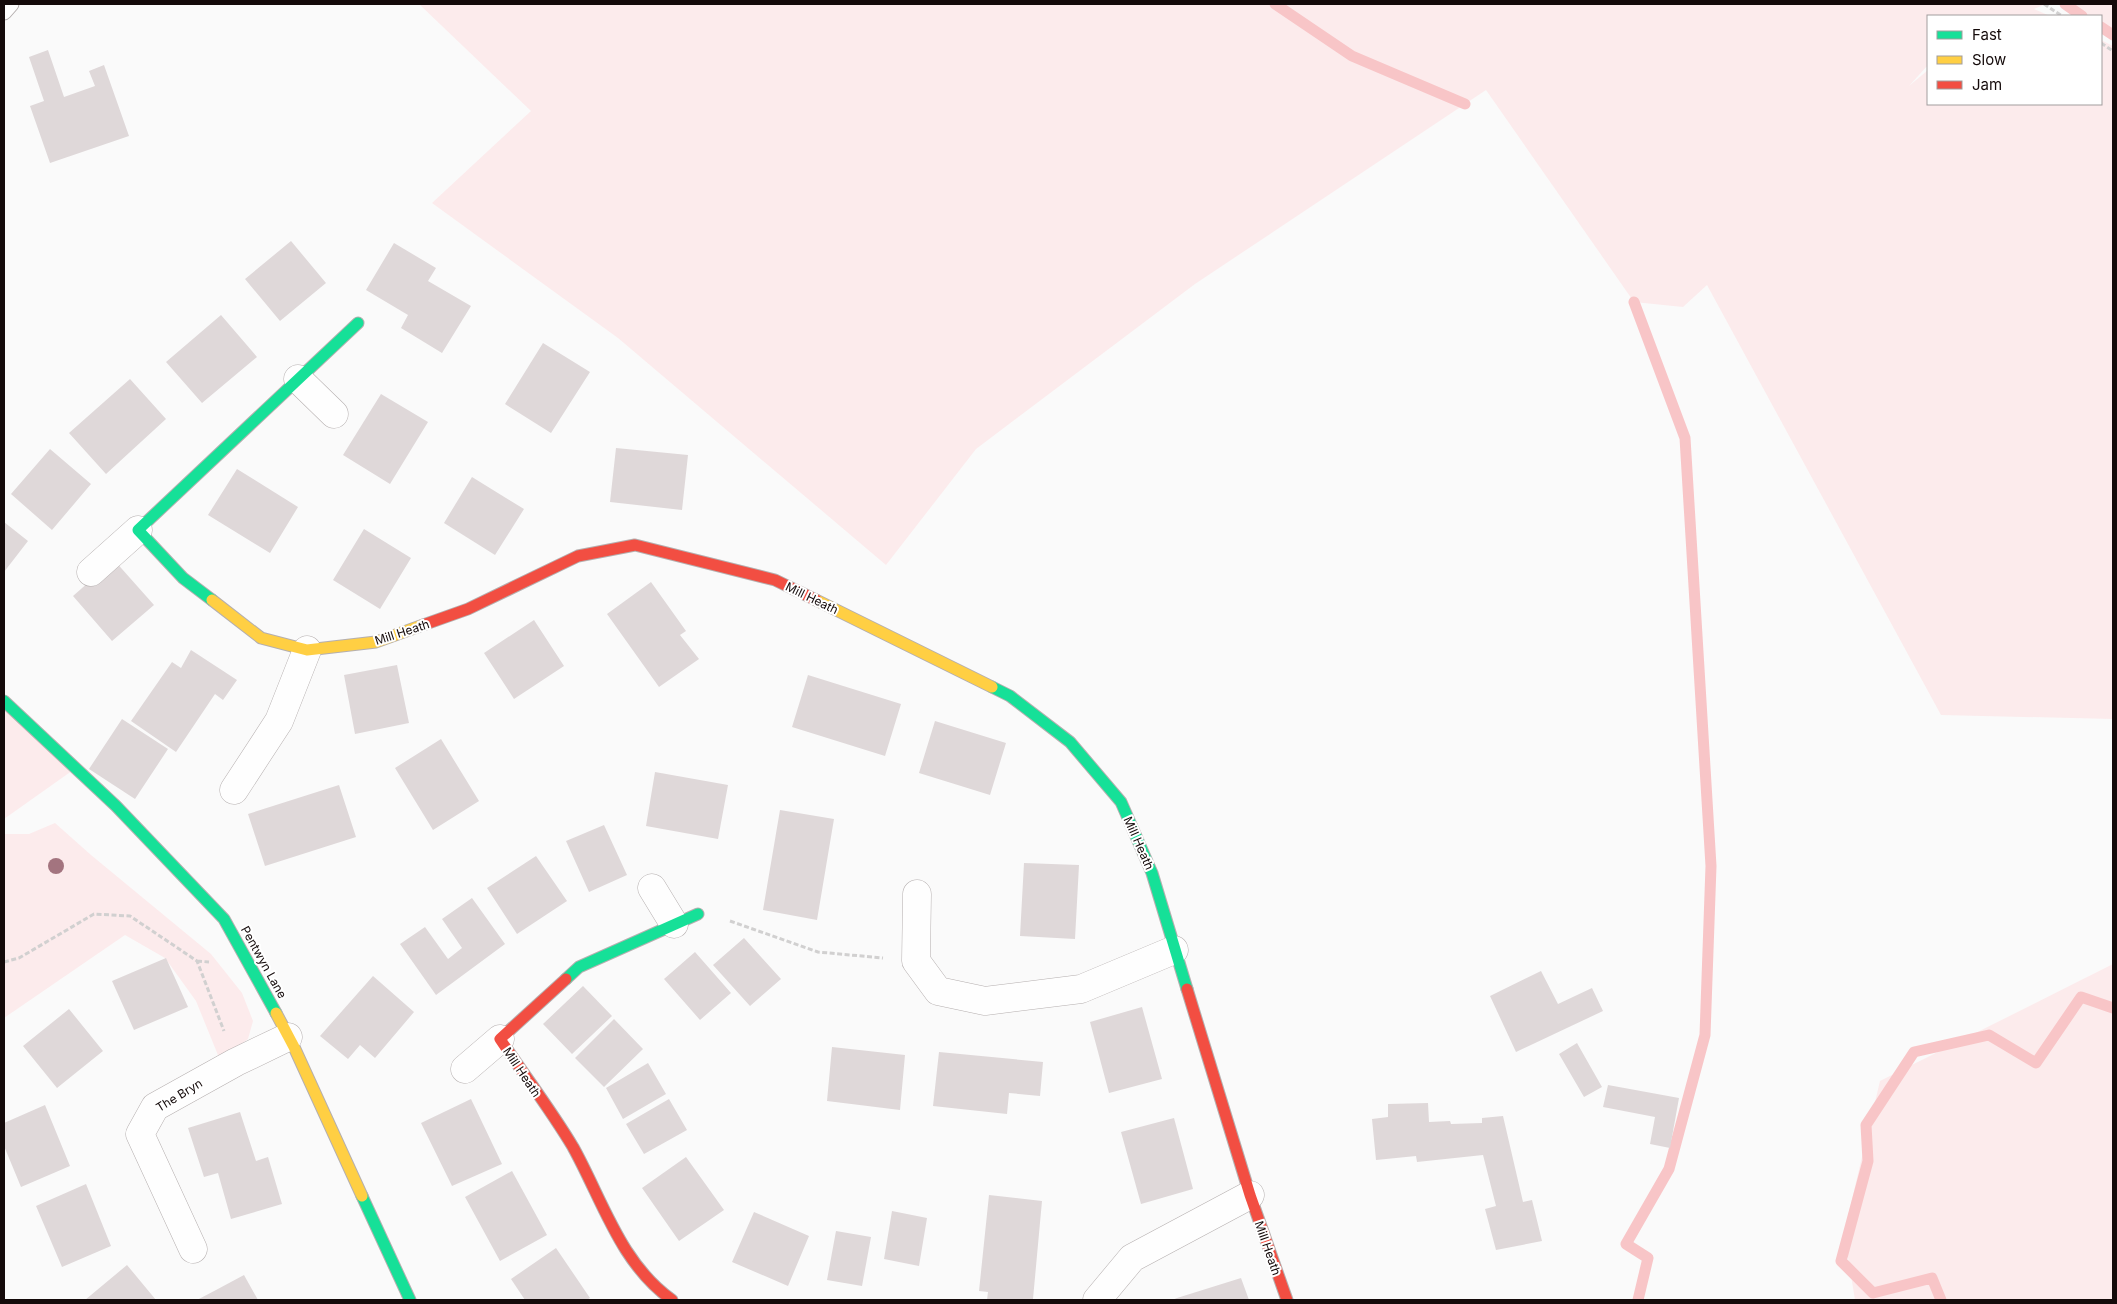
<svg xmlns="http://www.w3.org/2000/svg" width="2117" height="1304" font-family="Inter,sans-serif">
<rect width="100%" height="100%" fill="#fafafa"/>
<path fill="#fcebec" d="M419,4H2046L2034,9L2050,16H1928V65L1909,86L1928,70V104H2101V40L2113,46V719L1941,715L1707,285L1683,307L1634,302L1486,90L1195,284L976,449L886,565L618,338L432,203L531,111Z
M2065,4H2113V35L2101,27V16H2082Z
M4,701L76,768L4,819Z
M55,823L91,855L211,954L242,993L253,1021L248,1039L220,1060L196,1001L165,958L125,935L4,1018V834H29Z
M2113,964V1300H1855L1844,1233L1880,1081Z"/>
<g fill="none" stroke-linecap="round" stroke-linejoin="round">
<path stroke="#f8c5c7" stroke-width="11" d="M1275,4L1352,56L1465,104
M2065,4L2082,16
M2101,27L2113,35
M1634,302L1685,438L1711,866L1705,1035L1669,1169L1626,1244L1648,1258L1638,1300
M1941,1300L1932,1278L1873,1293L1841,1261L1868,1161L1866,1125L1914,1052L1989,1035L2036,1063L2081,997L2113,1008"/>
</g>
<path fill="#dfd8d9" d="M48,50L64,97L95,86L89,71L104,65L129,136L50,163L30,106L44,101L29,57Z
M291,241L326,283L280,321L245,279Z
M394,243L436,268L428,281L471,306L442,353L401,328L408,315L366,290Z
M221,315L257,357L202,403L166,362Z
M543,343L590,372L551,433L505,404Z
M130,379L166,419L106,474L69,433Z
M381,394L428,422L390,484L343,455Z
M616,448L688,455L682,510L610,502Z
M50,449L91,484L52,530L11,494Z
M237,469L298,507L270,553L208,515Z
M472,477L524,509L495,555L444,523Z
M4,522L28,541L4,572Z
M364,529L411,558L380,609L333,580Z
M114,560L154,605L112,641L73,596Z
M651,582L686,631L680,635L699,659L659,687L607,614Z
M534,620L564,666L514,699L484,653Z
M191,650L237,680L223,700L215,694L176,752L131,721L172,662L181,668Z
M397,665L409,723L355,734L344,675Z
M808,675L901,704L885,756L792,727Z
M122,719L168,749L135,799L89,769Z
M935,721L1006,743L990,795L919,773Z
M441,739L479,801L433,830L395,768Z
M655,772L728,785L718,839L646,826Z
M339,785L356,837L265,866L248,814Z
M780,810L834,819L817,920L763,910Z
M604,825L627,875L589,892L566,841Z
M536,856L567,901L517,934L487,888Z
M1024,863L1079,865L1075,939L1020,936Z
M472,898L505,944L436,995L400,944L425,927L448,959L462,948L442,919Z
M744,938L781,979L750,1006L713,965Z
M695,952L731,993L700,1020L664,979Z
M166,958L188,1007L134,1030L112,981Z
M1541,971L1558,1004L1592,988L1603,1011L1516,1052L1490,996Z
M373,976L414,1012L375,1058L360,1045L348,1059L320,1036Z
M583,986L612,1016L572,1054L543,1024Z
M1142,1007L1162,1079L1109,1093L1090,1022Z
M69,1009L103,1051L57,1088L23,1046Z
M614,1019L643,1049L604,1087L575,1058Z
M1577,1043L1602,1087L1584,1097L1559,1054Z
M832,1047L905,1055L900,1110L827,1101Z
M939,1052L1043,1062L1040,1096L1009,1093L1007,1114L933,1106Z
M648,1063L666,1094L623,1119L606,1088Z
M1608,1085L1679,1098L1670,1148L1650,1144L1655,1117L1603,1107Z
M471,1099L502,1164L452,1186L421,1123Z
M669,1099L687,1130L644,1154L626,1124Z
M1428,1103L1429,1122L1450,1121L1451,1124L1482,1123V1118L1503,1116L1523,1202L1532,1200L1542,1241L1496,1250L1485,1209L1496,1206L1483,1155L1417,1162L1416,1156L1376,1160L1372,1119L1388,1117V1104Z
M45,1105L70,1166L21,1187L4,1146V1123Z
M240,1112L256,1161L268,1157L282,1204L231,1219L218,1173L204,1177L188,1128Z
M1174,1118L1193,1189L1141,1204L1121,1132Z
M686,1157L724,1210L679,1241L642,1188Z
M512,1171L547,1235L500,1261L465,1197Z
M86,1184L111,1246L62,1267L36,1206Z
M989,1195L1042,1201L1033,1299L987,1300L988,1292L979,1291Z
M892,1211L927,1218L919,1266L884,1259Z
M754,1212L809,1236L788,1286L732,1262Z
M836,1231L871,1237L862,1286L827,1280Z
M556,1248L590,1298L587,1300H525L511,1279Z
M127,1265L156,1300H85Z
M244,1275L258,1300H197L216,1290Z
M1241,1278L1249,1300H1172L1177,1298Z"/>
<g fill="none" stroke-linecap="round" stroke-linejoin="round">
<g stroke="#b5afaf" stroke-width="17">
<path id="lane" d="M4,12L11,4"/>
</g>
<g stroke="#b5afaf" stroke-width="29">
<path id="street" d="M298,379L334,414
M91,572L138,530
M234,790L279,721L307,650
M652,888L674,924
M917,894L916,961L938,991L985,1001L1081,989L1174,950
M465,1069L500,1039
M193,1249L140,1134L155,1107L236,1062L288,1037
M1097,1300L1132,1258L1250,1195"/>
</g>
<g stroke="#b5afaf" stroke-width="13">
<path id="fast" d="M212,600L183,578L138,530L358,323
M992,687L1010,696L1070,742L1121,802L1152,873L1187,989
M4,701L116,806L224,919L276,1013
M566,979L579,967L698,914
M362,1196L410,1300"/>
</g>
<g stroke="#b5afaf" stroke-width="13">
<path id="slow" d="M212,600L261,638L307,650L376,642L423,625
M816,600L992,687
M276,1013L294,1047L362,1196"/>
</g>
<g stroke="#b5afaf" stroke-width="13">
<path id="jam" d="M423,625L468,609L578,556L635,545L775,580L816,600
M566,979L500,1039C524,1075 551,1110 573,1147C603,1201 620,1263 672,1300
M1187,989L1250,1195L1287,1300"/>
</g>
<path stroke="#d1d0d0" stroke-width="3" stroke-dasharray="5 2.5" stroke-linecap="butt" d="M2044,4L2062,16
M2101,43L2113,51
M730,921L818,952L883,958
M197,961L209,962
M4,962L19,958L94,914L130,916L197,961L224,1031"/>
<use href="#lane" stroke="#fefefe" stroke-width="15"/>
<use href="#street" stroke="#fefefe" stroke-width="28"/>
<use href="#fast" stroke="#16e098" stroke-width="11"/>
<use href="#slow" stroke="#ffcf43" stroke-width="11"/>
<use href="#jam" stroke="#f24e42" stroke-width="11"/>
</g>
<circle fill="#a3747f" cx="56" cy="866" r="8"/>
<g text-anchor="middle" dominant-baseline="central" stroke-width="4" stroke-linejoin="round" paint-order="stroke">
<g font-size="12" fill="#140a0a" stroke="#fff">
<text transform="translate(812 598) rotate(26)">Mill Heath</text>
<text transform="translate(402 632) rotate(-18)">Mill Heath</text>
<text transform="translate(1139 843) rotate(66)">Mill Heath</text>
<text transform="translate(264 962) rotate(61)">Pentwyn Lane</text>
<text transform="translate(522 1072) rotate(56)">Mill Heath</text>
<text transform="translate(179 1095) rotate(-31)">The Bryn</text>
<text transform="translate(1268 1248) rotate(71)">Mill Heath</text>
</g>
</g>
<rect width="2117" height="1304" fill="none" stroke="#140a0a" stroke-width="10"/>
<rect x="1927" y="15" width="175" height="90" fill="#ffffff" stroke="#a19d9d"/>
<rect x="1937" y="31" width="25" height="8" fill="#16e098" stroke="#a19d9d"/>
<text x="1972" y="40" font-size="15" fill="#140a0a">Fast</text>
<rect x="1937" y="56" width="25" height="8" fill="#ffcf43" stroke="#a19d9d"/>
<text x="1972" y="65" font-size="15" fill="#140a0a">Slow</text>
<rect x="1937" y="81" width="25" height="8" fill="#f24e42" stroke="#a19d9d"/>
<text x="1972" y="90" font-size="15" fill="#140a0a">Jam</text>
</svg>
